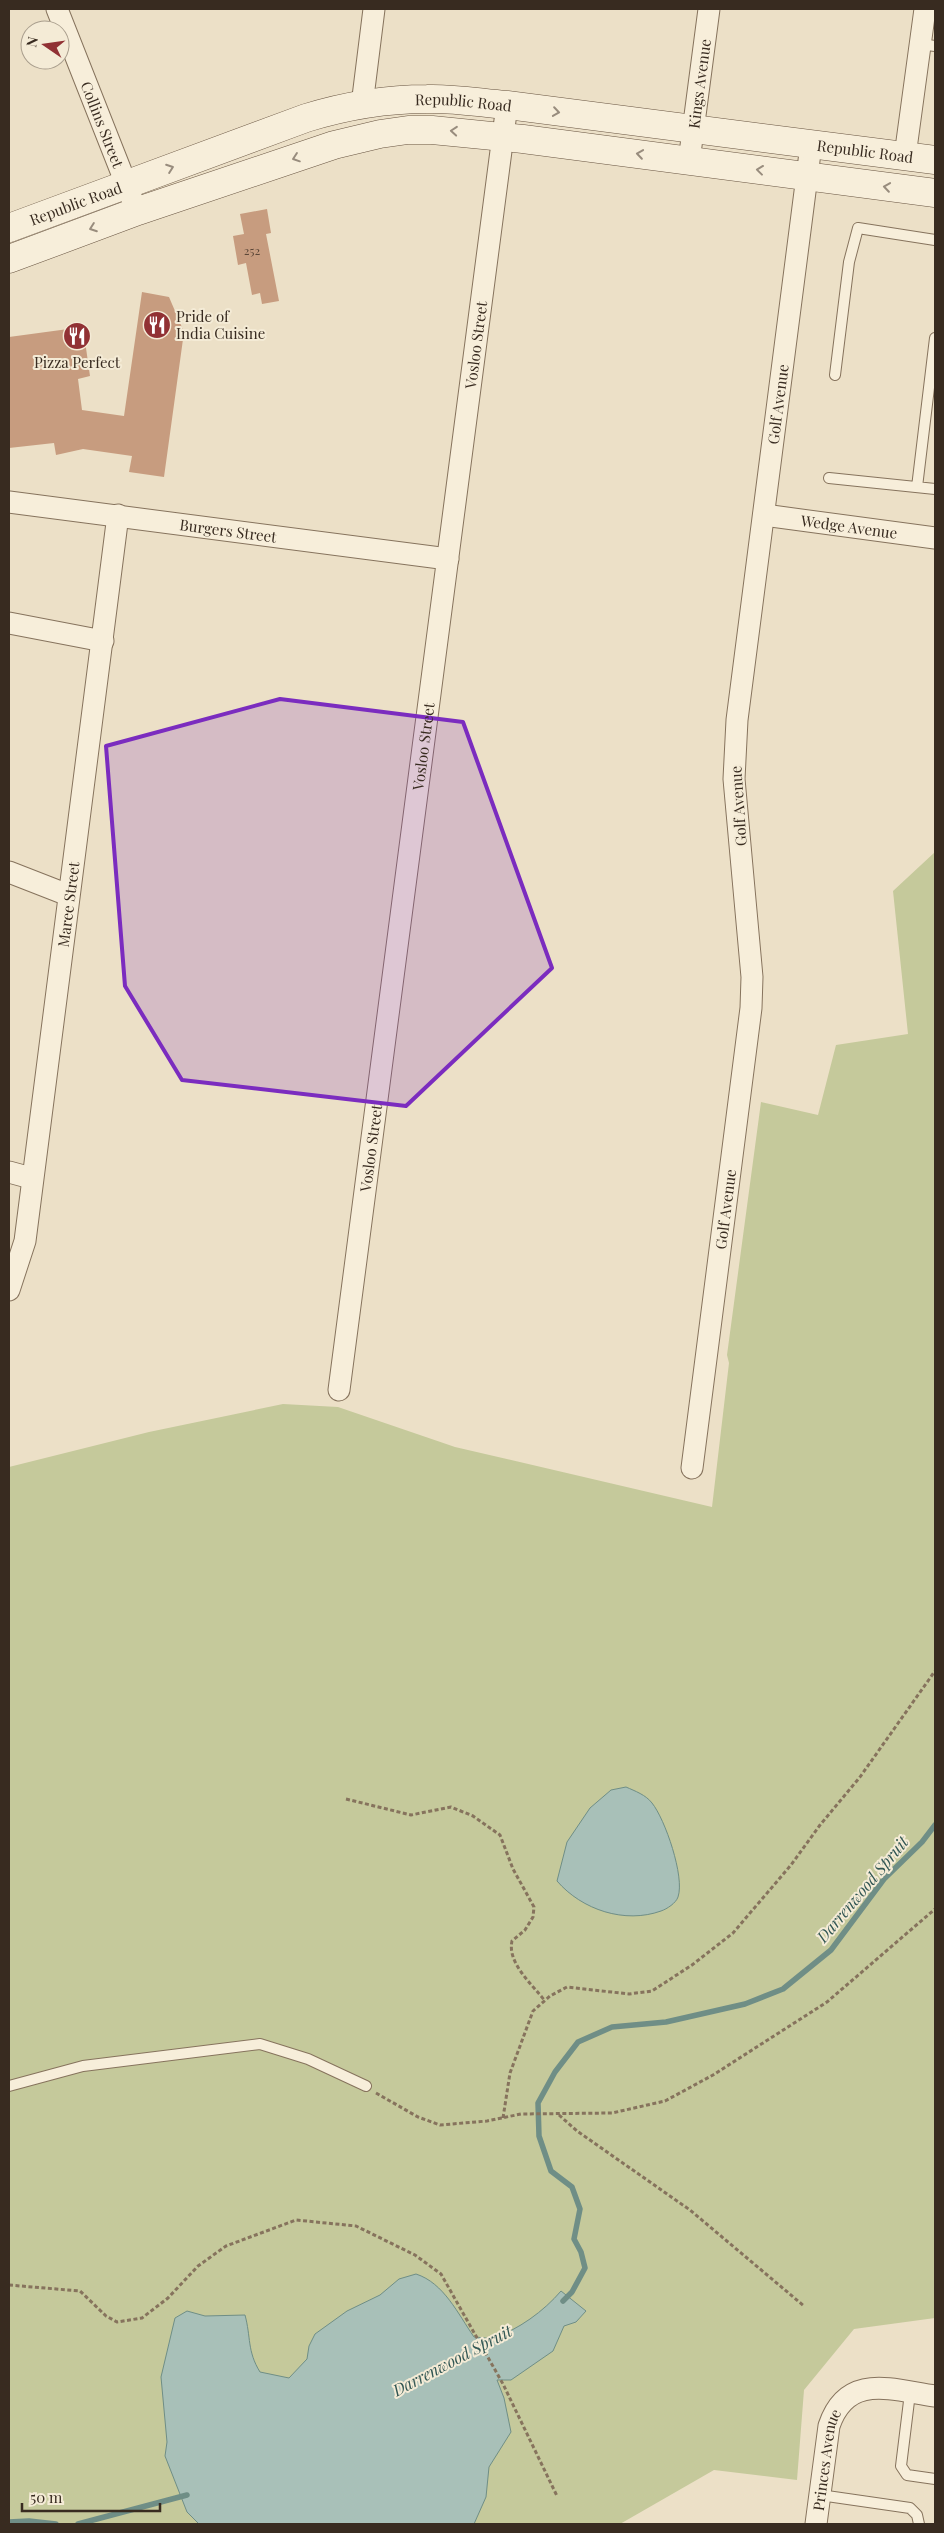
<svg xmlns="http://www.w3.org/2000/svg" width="944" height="2533" font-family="'Playfair Display',serif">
<rect width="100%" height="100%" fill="#ece0c7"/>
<path fill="#c5c99b" d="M935,852V2318L854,2329L804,2390L797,2480L714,2470L620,2524H9V1467L149,1432L283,1404L338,1407L455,1447L712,1507L729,1363L727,1355L761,1102L818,1115L836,1045L908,1034L893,891Z"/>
<path fill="#a8c0b8" stroke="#6f8e86" d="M626,1787C635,1791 646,1795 652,1803C665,1819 685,1877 678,1897C676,1903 667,1909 661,1911C625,1924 582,1910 557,1881L567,1842L590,1808L611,1790Z
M416,2274C444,2283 458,2314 474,2337C479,2337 488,2339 493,2338C518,2330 544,2311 561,2291L586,2311L576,2322L564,2326L553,2351L511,2380H497L504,2398L511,2432L489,2467L486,2497L474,2524H199L187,2512L165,2456L167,2442L161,2377L175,2318L187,2311L205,2316L245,2315C251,2337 247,2351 260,2372L289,2378L307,2359L309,2346L315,2334L347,2311L380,2295L399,2279Z"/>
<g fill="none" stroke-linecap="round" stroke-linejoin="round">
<path stroke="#6f8e86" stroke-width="5.5" d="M563,2301L572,2292L585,2268L581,2252L574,2239L580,2209L572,2187L551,2171L539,2136L538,2103L555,2072L578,2042L612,2027L666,2022L745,2004L783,1989L831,1950L884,1879L922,1842L935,1825
M9,2522L29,2521L56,2524
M78,2524L187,2495"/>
</g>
<path fill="#c79c7f" d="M267,209L271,233L266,234L279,301L262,304L260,293L252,295L246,263L238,265L233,236L244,234L240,214Z
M142,292L169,297L184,332L164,477L129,472L132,456L83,449L56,455L54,443L9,448V337L83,327L90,376L78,379L82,410L124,416Z"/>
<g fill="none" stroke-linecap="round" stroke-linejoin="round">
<g stroke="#86735d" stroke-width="12">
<path id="lane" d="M920,44L935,46
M835,375L849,262L858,228L935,240
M829,478L935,489
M917,487L935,338
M9,2086L83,2066L260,2044L308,2059L366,2086
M910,2393L901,2466L907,2475L935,2479
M820,2495L910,2508L917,2515L919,2524"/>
</g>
<g stroke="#86735d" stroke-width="23">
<g id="street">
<path id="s1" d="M57,9L132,199"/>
<path d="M362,105L374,9"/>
<path d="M905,156L925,9"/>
<path id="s2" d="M689,161L709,9"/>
<path id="s3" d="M9,502L448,559"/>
<path id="s4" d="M764,515L935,538"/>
<path d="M9,623L103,641"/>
<path d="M9,872L68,895"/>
<path d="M9,1172L31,1178"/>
<path id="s5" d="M9,1290L25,1241L118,515"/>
<path id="s6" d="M339,1390L507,105"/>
<path id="s7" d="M692,1468L751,1008L752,977L734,779L737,720L811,145"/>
<path id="s8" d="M816,2524L829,2426C847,2372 892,2390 935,2396"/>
</g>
</g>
<g stroke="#685441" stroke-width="29">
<g id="secondary">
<path id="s9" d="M9,228L306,118C345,106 386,99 427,99C454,98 481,103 507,105L935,160"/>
<path d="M9,259L138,211L334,145L380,134L408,130H432L523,139L935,193"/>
</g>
</g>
<path stroke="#86735d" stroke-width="3" stroke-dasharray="4 2.5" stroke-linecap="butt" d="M346,1799L411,1815L451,1807L473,1816L500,1835L513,1869L534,1907L533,1917L525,1930L512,1941C507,1963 532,1984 545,2001
M376,2093L418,2117L440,2125L487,2121L521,2114L612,2113L665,2101L713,2075L827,2002L935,1909
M559,2115L577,2131L690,2210L804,2306
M503,2118L510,2073L533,2011L550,1996L567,1987L629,1994L652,1991L692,1965L733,1933L791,1865L820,1825L860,1777L935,1671
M9,2285L80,2291L106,2316L117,2322L142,2318L168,2298L198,2266L226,2246L296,2220L356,2226L415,2255L441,2274L503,2384L557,2496"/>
<use href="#lane" stroke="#f7eeda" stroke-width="10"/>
<use href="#street" stroke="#f7eeda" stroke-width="21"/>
<use href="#secondary" stroke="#f7eeda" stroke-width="28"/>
</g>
<defs><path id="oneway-chevron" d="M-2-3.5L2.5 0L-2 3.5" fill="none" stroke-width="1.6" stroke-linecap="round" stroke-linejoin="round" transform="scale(1.25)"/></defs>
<g stroke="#988c7d">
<use href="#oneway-chevron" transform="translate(556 112) rotate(8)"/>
<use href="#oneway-chevron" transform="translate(454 131) rotate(-175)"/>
<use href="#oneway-chevron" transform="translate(640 154) rotate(-172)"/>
<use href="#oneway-chevron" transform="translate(296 158) rotate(161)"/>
<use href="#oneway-chevron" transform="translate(170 168) rotate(-20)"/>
<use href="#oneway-chevron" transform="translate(760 170) rotate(-173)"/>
<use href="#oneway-chevron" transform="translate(887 187) rotate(-172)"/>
<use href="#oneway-chevron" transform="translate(93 228) rotate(160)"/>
</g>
<path fill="#7b2cbf" fill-opacity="0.2" stroke="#7b2cbf" stroke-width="4" stroke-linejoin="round" d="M280,699L463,722L552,968L406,1106L182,1080L125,986L106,746Z"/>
<defs>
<g id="restaurant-disc" transform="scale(1.4375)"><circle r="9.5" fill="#913134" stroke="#f4ebd6"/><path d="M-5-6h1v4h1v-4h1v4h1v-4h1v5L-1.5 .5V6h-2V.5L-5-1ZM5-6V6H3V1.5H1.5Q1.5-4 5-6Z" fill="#fff"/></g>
</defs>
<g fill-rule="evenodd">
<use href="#restaurant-disc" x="157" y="325"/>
<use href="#restaurant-disc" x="77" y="336"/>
</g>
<g text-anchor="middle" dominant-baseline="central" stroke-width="4" stroke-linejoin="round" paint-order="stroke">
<g font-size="12" fill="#5c4738">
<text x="252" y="250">252</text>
</g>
<g font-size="15" fill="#382b20" stroke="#f4ebd6">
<text stroke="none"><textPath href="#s2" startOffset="78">Kings Avenue</textPath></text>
<text stroke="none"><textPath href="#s9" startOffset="476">Republic Road</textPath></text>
<text stroke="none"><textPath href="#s1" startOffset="124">Collins Street</textPath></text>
<text stroke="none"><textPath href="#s9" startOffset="881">Republic Road</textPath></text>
<text stroke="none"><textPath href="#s9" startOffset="71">Republic Road</textPath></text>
<text stroke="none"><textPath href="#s6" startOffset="1054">Vosloo Street</textPath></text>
<text stroke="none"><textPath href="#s7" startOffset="1071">Golf Avenue</textPath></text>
<text stroke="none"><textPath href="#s4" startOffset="86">Wedge Avenue</textPath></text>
<text stroke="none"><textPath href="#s3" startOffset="221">Burgers Street</textPath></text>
<text stroke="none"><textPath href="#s6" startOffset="649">Vosloo Street</textPath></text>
<text transform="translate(738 806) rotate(-94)">Golf Avenue</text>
<text stroke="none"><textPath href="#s5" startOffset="391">Maree Street</textPath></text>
<text stroke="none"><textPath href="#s6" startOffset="244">Vosloo Street</textPath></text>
<text stroke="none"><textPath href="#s7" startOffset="261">Golf Avenue</textPath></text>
<text stroke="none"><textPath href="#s8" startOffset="65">Princes Avenue</textPath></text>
</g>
<g font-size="15" fill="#382b20" stroke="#f4ebd6" text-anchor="start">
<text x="176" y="316">Pride of<tspan x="176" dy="17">India Cuisine</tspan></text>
<text x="77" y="362" text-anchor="middle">Pizza Perfect</text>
</g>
<g font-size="16" font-style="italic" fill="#315653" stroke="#f4ebd6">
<text transform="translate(862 1889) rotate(-50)">Darrenwood Spruit</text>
<text transform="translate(452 2360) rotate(-28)">Darrenwood Spruit</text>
</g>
</g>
<rect width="944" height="2533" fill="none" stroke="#382b20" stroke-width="20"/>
<g transform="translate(45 45) rotate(283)"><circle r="24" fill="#f4ebd6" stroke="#a99e8d"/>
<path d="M0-4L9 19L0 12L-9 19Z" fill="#913134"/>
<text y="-8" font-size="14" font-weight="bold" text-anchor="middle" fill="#382b20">N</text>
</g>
<path d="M22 2503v8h138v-8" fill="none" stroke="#382b20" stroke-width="2.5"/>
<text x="30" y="2503" font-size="15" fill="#382b20" stroke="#f4ebd6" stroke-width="4" paint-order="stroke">50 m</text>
</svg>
